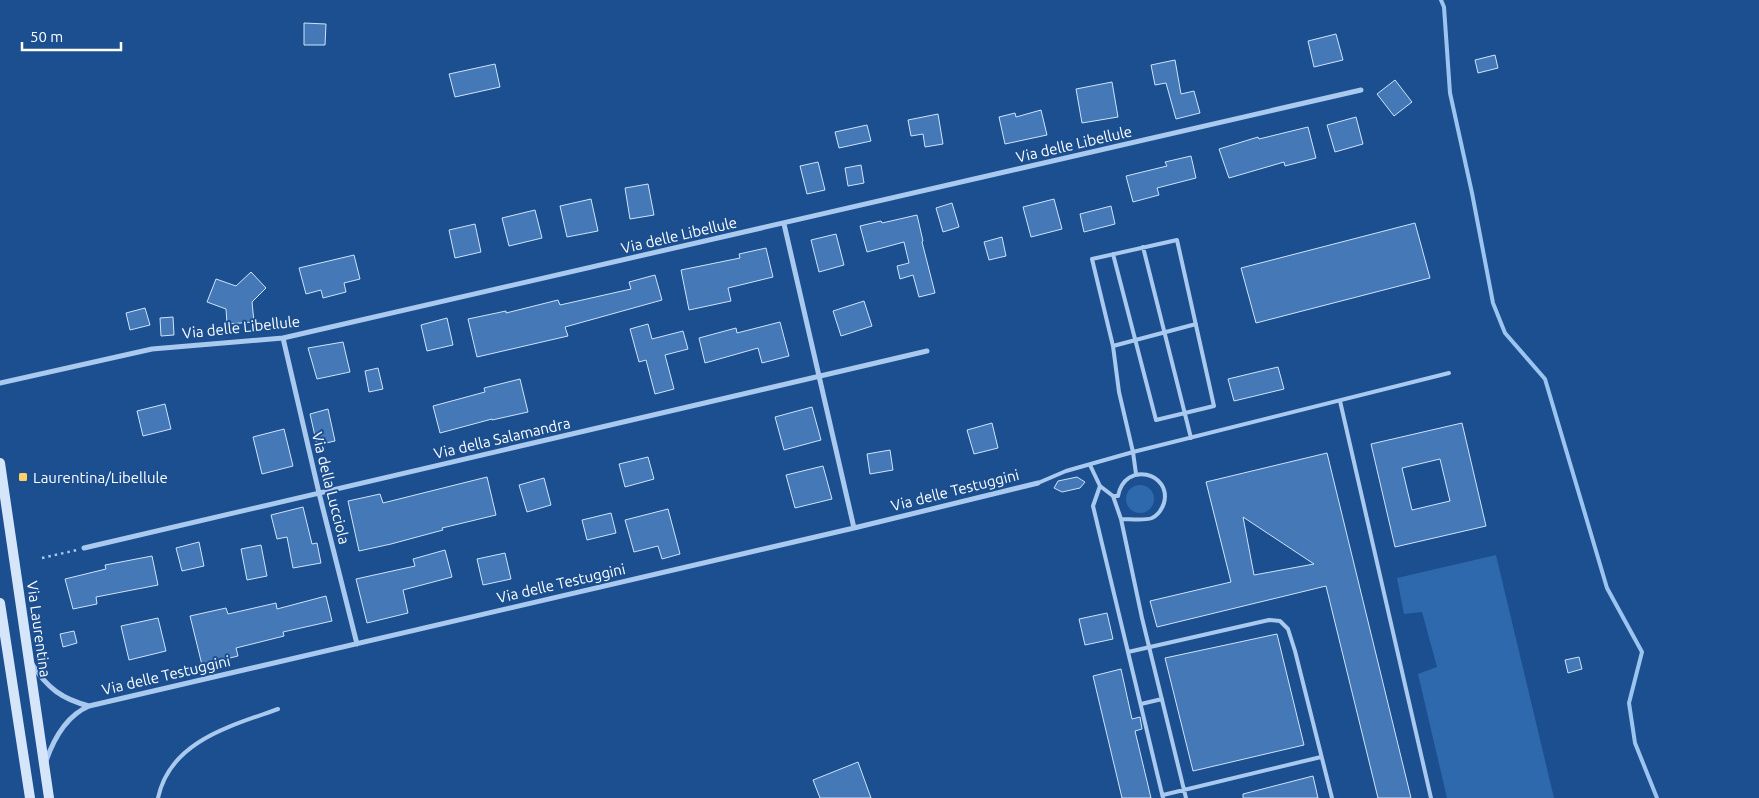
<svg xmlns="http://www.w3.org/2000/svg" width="1759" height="798" font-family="Ubuntu,sans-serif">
<rect width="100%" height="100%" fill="#1b4f8f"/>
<path fill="#2e69ad" d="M1126 499a14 14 0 1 1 28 0a14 14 0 1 1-28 0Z
M1496,555L1554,798H1447L1418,674L1437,667L1422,612L1404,614L1397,578Z"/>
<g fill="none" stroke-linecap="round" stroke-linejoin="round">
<path stroke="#9cc4f0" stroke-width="4" d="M1441,0L1444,7L1450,93L1472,193L1493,303L1505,333L1545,379L1607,588L1642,652L1629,703L1635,743L1657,798"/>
</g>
<path fill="#4478b7" stroke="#cfe3fa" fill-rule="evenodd" d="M304,23L326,24L325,45H304Z
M1336,34L1343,60L1314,67L1308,41Z
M1495,55L1498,68L1478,73L1475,60Z
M1175,60L1181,94L1194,91L1200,113L1176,119L1166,83L1155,85L1151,65Z
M495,64L500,87L455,97L449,74Z
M1395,80L1412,102L1394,116L1377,94Z
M1112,82L1118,117L1082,123L1076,89Z
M1041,110L1047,135L1005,144L999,117L1015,113L1016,117Z
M938,114L943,144L925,147L923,134L911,136L908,120Z
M1356,117L1363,144L1335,152L1327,125Z
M867,125L871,141L839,148L835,132Z
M1308,127L1316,158L1285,166L1284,162L1229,178L1219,149L1258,137L1259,139Z
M1191,156L1196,178L1157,188L1159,195L1133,202L1126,176L1167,166L1165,162Z
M818,162L825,190L807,194L800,166Z
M861,165L864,183L848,186L845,168Z
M648,184L654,215L630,219L625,188Z
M591,199L598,231L567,237L560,206Z
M1054,199L1062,229L1031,237L1023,207Z
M952,203L959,227L943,232L936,208Z
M1111,206L1115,224L1084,232L1080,214Z
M535,210L542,238L509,246L502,218Z
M917,215L923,241L922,242L935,293L919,297L913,275L900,279L897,266L909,263L904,242L867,252L860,226L881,221L882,223Z
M1415,223L1430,278L1256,323L1241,268Z
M475,224L481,252L455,258L449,230Z
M836,234L844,265L819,272L811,240Z
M1002,237L1006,256L989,260L984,242Z
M766,248L773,277L728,288L731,301L689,310L681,270L740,258L739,254Z
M354,255L360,279L344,283L346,292L323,298L321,290L306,294L299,268Z
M251,272L266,288L252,302L254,322L227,324L226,309L207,302L216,279L236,286Z
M655,275L662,300L565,327L568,336L477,357L468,319L506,311V313L558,300L560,305L631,289L629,282Z
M864,301L872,326L841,336L833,311Z
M145,308L150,325L130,330L126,313Z
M173,317L174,335L161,336L160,318Z
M447,318L453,345L427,351L421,325Z
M780,322L789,356L762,363L758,348L705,363L699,338L736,328L737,333Z
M648,324L652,339L683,331L688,349L665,355L674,389L655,394L646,360L639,362L630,329Z
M343,342L350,372L317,379L308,348Z
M1278,367L1284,389L1234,401L1228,379Z
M378,368L383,389L369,392L365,371Z
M520,379L528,412L492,420V419L440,433L433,406L485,392L484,388Z
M165,404L171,429L143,436L137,411Z
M812,407L821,440L784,450L775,417Z
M328,409L335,441L317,445L310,414Z
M992,423L998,448L974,454L967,430Z
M1462,423L1486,526L1395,547L1371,444ZM1440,459L1450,501L1412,510L1402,468Z
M284,429L293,466L262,474L253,437Z
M890,450L893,470L870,474L867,454Z
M1327,453L1411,798H1378L1326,586L1157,627L1150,601L1231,582L1206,482ZM1243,517L1314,564L1254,575Z
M648,457L654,479L625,487L619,464Z
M823,466L832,499L795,508L786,475Z
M487,477L496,515L442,528L443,530L391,544L359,551L348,501L380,494L383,503Z
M1077,477L1085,482L1080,488L1062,492L1054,488L1058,481Z
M544,478L551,505L527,512L519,485Z
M303,507L312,544L317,543L321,563L293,568L287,537L277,539L271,515Z
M668,509L680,554L662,559L658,546L634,552L625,520Z
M611,513L616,533L587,540L582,520Z
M199,542L204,566L182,571L176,548Z
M261,545L267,576L247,580L241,549Z
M445,550L452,577L403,590L408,613L367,623L356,579L415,566L413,559Z
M505,553L511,579L483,585L477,559Z
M152,556L158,585L96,597L97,604L73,609L65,579L106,569L105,565Z
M326,596L332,621L283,632L284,636L236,648L238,656L202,665L190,616L226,608L228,614L276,603L277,609Z
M1107,613L1113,639L1085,645L1079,619Z
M158,618L166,651L129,660L121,626Z
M74,631L77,643L63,647L60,634Z
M1277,634L1304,745L1193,771L1165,658Z
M1579,657L1582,669L1568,673L1565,660Z
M1121,669L1132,719L1140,717L1142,729L1135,731L1151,798H1122L1093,676Z
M858,762L871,798H820L813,780Z
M1313,776L1318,798H1243V794Z"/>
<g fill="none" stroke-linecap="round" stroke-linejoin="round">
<path stroke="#a9c9ee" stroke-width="2.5" stroke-dasharray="2.5 4" stroke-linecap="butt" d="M42,558L77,550"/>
<path stroke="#a9c9ee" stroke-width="4" d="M1143,247L1191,438
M1113,254L1156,420L1214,406L1177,240L1092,259L1113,346L1119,392L1133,452L1136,474
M1113,346L1196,324
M1340,401L1431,798
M1090,465L1100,486L1113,496L1121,519L1142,618L1186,798
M1038,483L1066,471L1133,452L1449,373
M1100,486L1093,506L1163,798
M1113,496H1118C1125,460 1172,473 1164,503C1162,509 1158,515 1152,518C1144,521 1130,519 1121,519
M1128,652L1269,620L1280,621L1288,629L1295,651L1332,798
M1141,704L1162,699
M1163,795L1321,757
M158,798C170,741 231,726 278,709"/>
<path stroke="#a9c9ee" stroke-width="5" d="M784,224L854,528
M283,338L319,493L357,644
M0,383L152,349L283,338L1361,90
M84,548L927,351
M32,664C47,688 62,699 89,706C66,716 54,738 46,761
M89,706L854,528L1038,483"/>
<path stroke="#d6e6fa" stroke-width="10" d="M0,463L49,798
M0,603L30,798"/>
</g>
<rect fill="#ffd166" stroke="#1b4f8f" stroke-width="2" x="18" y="472" width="10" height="10" rx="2.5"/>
<g text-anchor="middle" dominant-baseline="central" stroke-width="4" stroke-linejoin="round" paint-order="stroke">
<g font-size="15" fill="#fff" stroke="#1b4f8f">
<text transform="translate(1074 144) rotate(-13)">Via delle Libellule</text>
<text transform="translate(679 235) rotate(-13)">Via delle Libellule</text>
<text transform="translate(241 327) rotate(-6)">Via delle Libellule</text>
<text transform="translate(502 438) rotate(-13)">Via della Salamandra</text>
<text transform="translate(331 488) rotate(76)">Via della Lucciola</text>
<text transform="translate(955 490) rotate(-14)">Via delle Testuggini</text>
<text transform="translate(561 583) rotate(-13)">Via delle Testuggini</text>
<text transform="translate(39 629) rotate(82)">Via Laurentina</text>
<text transform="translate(166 675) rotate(-13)">Via delle Testuggini</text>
</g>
<g font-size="15" fill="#fff" stroke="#1b4f8f" text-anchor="start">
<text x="33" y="477">Laurentina/Libellule</text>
</g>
</g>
<path d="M22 42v8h99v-8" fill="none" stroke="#ffffff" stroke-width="2.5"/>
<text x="30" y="42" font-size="15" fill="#ffffff" stroke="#1b4f8f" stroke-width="4" paint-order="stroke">50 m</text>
</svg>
